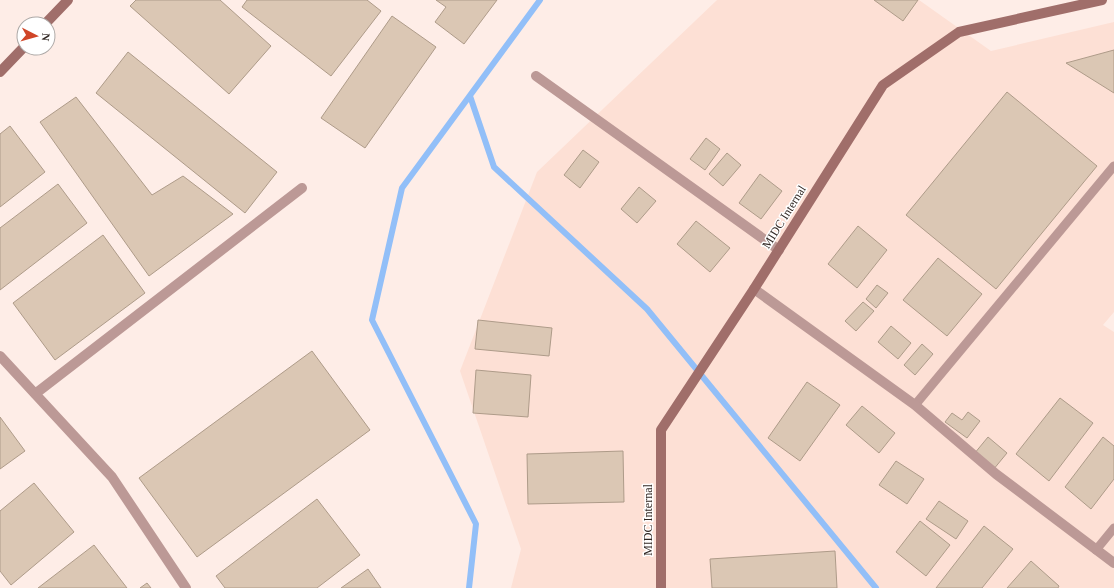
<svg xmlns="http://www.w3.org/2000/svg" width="1114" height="588" font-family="'Times New Roman',serif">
<rect width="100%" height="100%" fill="#feede7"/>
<path fill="#fde0d5" d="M717,0H919L991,51L1114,22V312L1103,325L1114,332V588H511L521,549L460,371L537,172Z"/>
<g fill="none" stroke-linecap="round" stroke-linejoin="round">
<path stroke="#92bff8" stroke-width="6" d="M470,96L494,167L647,309L876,588
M469,588L476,524L372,320L402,188L540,0"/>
</g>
<path fill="#dbc7b4" stroke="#ae9b89" d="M136,0H220L271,46L229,94L130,6Z
M247,0H367L381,11L331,76L242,7Z
M436,0H497L464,44L435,22L446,7Z
M874,0H918L903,21Z
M392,16L436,47L365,148L321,118Z
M1114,50V93L1066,63Z
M128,52L277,172L245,213L96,93Z
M1007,92L1097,166L996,289L906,215Z
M76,97L152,195L183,176L233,214L149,276L40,122Z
M10,126L45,172L0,207V134Z
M706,138L720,149L705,170L690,159Z
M583,150L599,162L580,188L564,175Z
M727,153L741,165L723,186L709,174Z
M760,174L782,191L761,219L739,203Z
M58,184L87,223L0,290V228Z
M639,187L656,201L637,223L621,209Z
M696,221L730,248L710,272L677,244Z
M858,226L887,250L857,288L828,264Z
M103,235L145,293L55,360L13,303Z
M938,258L982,294L947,336L903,300Z
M877,285L888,293L876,308L866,299Z
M863,302L874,311L856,331L845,321Z
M478,320L552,328L549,356L475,349Z
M891,326L911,343L898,359L878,342Z
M922,344L933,354L915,375L904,365Z
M312,351L370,430L197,557L139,478Z
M476,370L531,375L528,417L473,413Z
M807,382L840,405L800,461L768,438Z
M1060,398L1093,423L1049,481L1016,454Z
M862,406L895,433L879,453L846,425Z
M968,412L980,421L967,438L945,422L952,413L962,420Z
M0,417L25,451L0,469Z
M988,437L1007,453L993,470L974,454Z
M1103,437L1114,446V479L1091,509L1065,487Z
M623,451L624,502L528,504L527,454Z
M896,461L924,479L907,504L879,485Z
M34,483L74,532L11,585L0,571V511Z
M317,499L360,555L317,588H225L216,576Z
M939,501L968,521L956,539L926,519Z
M920,521L950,545L926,576L896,552Z
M984,526L1013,549L982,588H936Z
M94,545L127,588H38Z
M835,551L837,588H712L710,559Z
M1031,561L1059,586L1058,588H1007Z
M368,569L381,588H341Z
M147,583L151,588H140Z"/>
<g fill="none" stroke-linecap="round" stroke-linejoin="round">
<path stroke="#bc9996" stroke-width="9" d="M915,405L1114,166
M1096,550L1114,528"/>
<path stroke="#bc9996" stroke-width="10" d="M536,76L779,250
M754,289L915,405L996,474L1114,563
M0,356L112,477L186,588
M35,394L302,188"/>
<path stroke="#a06e6a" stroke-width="10" d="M45,24L68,0
M0,72L24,47
M661,588V430L754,289L883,85L959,32L1102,0"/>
</g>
<g text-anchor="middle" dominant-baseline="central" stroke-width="3" stroke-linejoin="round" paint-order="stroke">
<g font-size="12" fill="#312723" stroke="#fff">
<text transform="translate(784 217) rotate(-58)">MIDC Internal</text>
<text transform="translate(648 520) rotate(-90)">MIDC Internal</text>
</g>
</g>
<g transform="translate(36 36) rotate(96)"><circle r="19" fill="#ffffff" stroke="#ada9a7"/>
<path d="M0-3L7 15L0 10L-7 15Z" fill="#d04527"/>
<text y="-6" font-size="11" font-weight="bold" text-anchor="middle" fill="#312723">N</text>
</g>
</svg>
